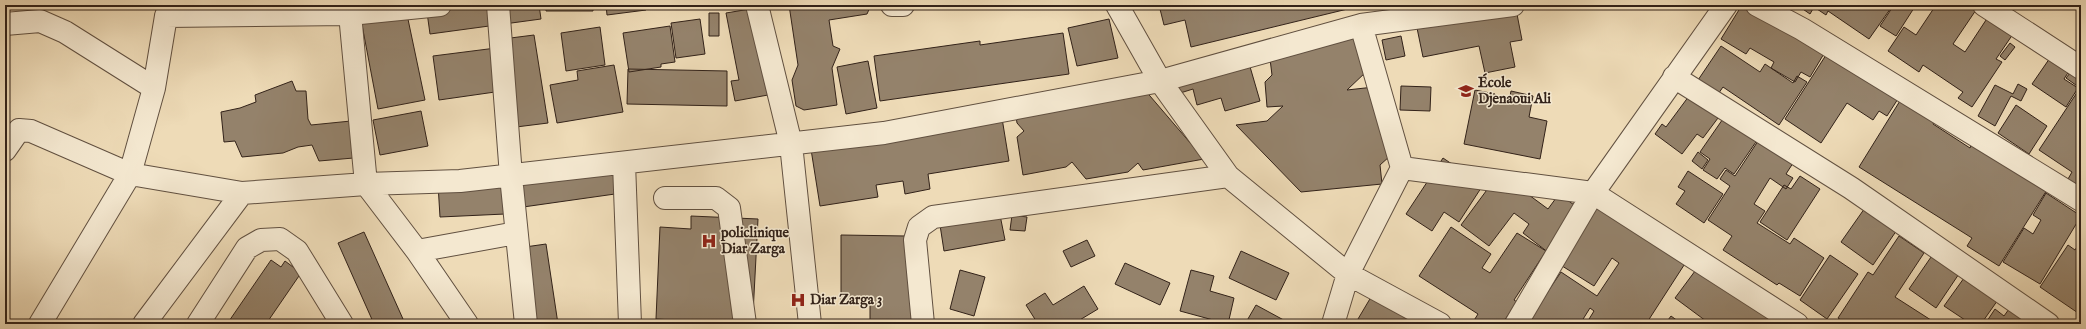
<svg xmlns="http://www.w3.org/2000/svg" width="2086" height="329" font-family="'IM FELL English',serif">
<rect width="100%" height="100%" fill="#eedbb7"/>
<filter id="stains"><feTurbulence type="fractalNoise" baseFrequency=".005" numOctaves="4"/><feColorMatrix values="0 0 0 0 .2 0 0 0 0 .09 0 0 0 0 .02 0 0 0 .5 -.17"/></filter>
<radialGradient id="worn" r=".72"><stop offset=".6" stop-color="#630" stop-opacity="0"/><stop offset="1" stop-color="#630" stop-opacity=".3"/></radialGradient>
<path fill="#94826b" stroke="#322219" d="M405,5L425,100L378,109L359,9Z
M426,5H539L541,19L430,34Z
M546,5H593V11H546Z
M606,5H645L646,10L607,15Z
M653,5H685L653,8Z
M789,5H871L867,14L829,20L833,46L840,49L832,68L837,105L804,110L796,106L792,80L798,65Z
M1159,5H1364L1191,47L1185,20L1164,25Z
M1742,5L1773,22L1828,47L1810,77L1801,72L1795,82L1771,68L1774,62L1750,48L1746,54L1721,39Z
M1797,5H1893L1869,39L1828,11L1826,15L1814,7L1810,14Z
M1894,5H1909L1914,8L1896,36L1880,26Z
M1936,5H1974L1978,7L1953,44L1965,52L1988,17L2013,34L1996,59L2002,62L1972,107L1958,98L1963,92L1923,65L1919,72L1888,51L1904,27L1916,35Z
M762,7L779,93L735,101L731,81L739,80L726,13Z
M1516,9L1522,40L1510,42L1515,67L1485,73L1479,46L1423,57L1417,28Z
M709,13H719V36H709Z
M700,19L705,54L676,58L671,23Z
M1109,19L1118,58L1077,66L1068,28Z
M670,26L675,62L661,64V67L629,72L623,33Z
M600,27L605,65L566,71L561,33Z
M1063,33L1069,74L880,101L874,56L980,41V45Z
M534,35L548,123L500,129L495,92L439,100L433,56L496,48L495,40Z
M1356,36L1367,71L1347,90L1383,86L1390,156L1380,165L1382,184L1301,192L1236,125L1267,121L1283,106L1267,107L1265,82L1272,75L1269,51Z
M1401,36L1405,56L1386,60L1382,40Z
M1835,41L1903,91L1887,116L1879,111L1873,120L1847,103L1821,143L1785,119Z
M2010,43L2015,47L2005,60L2000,56Z
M1721,46L1760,72L1765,64L1793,83L1797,76L1807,82L1779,125L1723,87L1716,97L1696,83Z
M1246,53L1260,101L1225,111L1221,98L1197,105L1193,89L1177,94L1171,73Z
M2052,55L2071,68L2064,79L2078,88L2066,107L2032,84Z
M868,61L877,108L846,114L837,67Z
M614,65L623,112L557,123L550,85L578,80L577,71Z
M628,69L727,71V106L627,104Z
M2070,73L2081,80V188L2068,179L2072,172L2039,150L2080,88L2066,78Z
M292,81L296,91H306L308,119L311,125L361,120L365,157L319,161L312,145L298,147L283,153L242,157L235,141L224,142L221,112L240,108L256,102L255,95Z
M2018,84L2027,89L2021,101L2011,96L1995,126L1978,116L1995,85L2013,94Z
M1401,86L1431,87L1430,111L1400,110Z
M1144,89L1204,159L1143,170L1138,163L1128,172L1086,179L1072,162L1066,167L1023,175L1017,137L1024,131L1017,123L1014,103Z
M1475,90L1495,94L1494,98L1509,101L1511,91L1533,96L1529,117L1547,121L1540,159L1464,144Z
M1689,96L1718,118L1703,138L1697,134L1682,154L1655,134L1662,124L1666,127Z
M1903,96L1937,117L1933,124L1970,148L1971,145L2052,182L1999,266L1967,246L1972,238L1859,167Z
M2016,105L2047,126L2029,154L1998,133Z
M421,111L428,146L380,155L373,120Z
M1001,112L1009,161L928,174L930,189L905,194L903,181L876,185L878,197L820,206L810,143Z
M1727,113L1760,136L1734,174L1725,168L1717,179L1703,170L1710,159L1700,152Z
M1760,138L1795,160L1786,174L1793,178L1786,189L1770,178L1754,204L1765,211L1757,223L1790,244L1794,238L1824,258L1800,296L1779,283L1777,285L1723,250L1732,236L1708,220L1730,186L1720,179L1726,170L1735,176Z
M1698,152L1708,160L1702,169L1692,161Z
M617,157L622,193L509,209L504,172Z
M1443,158L1483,185L1459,222L1444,212L1432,231L1406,214Z
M1688,171L1723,194L1704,223L1676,204L1685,191L1678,187Z
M1800,176L1820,189L1787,240L1760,222L1784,185L1791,189Z
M503,181L505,214L440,217L438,184Z
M1492,183L1507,193L1514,184L1548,209L1559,194L1581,210L1549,253L1523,233L1529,224L1514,213L1489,246L1461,225Z
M2046,193L2081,216L2040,284L2003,262L2024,228L2033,234L2041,220L2033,215Z
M1598,204L1686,262L1646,324H1586L1594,311L1590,308L1580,324H1526L1561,272L1597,296L1619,263L1612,258L1594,286L1559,264Z
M1867,205L1899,227L1873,265L1841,242Z
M1000,215L1005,240L944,251L940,225Z
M1012,215L1027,217L1025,231L1010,230Z
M691,216L758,219L753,314L741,324L656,319L660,227L691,229Z
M1451,227L1491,254L1482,268L1490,273L1517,233L1546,251L1514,300L1517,302L1502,324H1476L1473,322L1478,314L1419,276Z
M364,232L403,319L393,324H374L338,243Z
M841,235L906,236L916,324H870V300H841Z
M1899,236L1924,253L1895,297L1934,322L1933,324H1847L1838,318L1868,272L1873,275Z
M1087,240L1095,256L1071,267L1063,251Z
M2081,240V315L2040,287L2068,245L2075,250Z
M546,244L558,324H529L518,248Z
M1940,244L1967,262L1936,308L1909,289Z
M1241,251L1289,273L1276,300L1229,278Z
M1830,255L1858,274L1827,319L1800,300Z
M271,260L281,267L285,261L301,273L266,324H223L224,322L227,324Z
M1125,263L1170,283L1160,305L1115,284Z
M1974,264L2007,287L1981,324H1971L1944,306Z
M1698,267L1773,317L1767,324H1724L1722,322L1710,324L1675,298Z
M960,270L985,277L974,316L950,309Z
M1191,270L1214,276L1210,291L1234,298L1228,324L1180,311Z
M1084,286L1098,309L1073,324H1038L1026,305L1045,293L1053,305Z
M1377,287L1423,314L1417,324H1355Z
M1256,305L1291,324H1245Z
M1995,309L2004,316L2009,309L2058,324H1985Z
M1671,316L1682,324H1665Z"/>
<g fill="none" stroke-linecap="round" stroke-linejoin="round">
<g stroke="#615040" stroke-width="24">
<path id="minor" d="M347,5L350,14L366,184L417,251L467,324
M498,5L511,176L526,324
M757,5L791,144L810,324
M892,5H903
M1117,5L1160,81L1228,176L1348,274L1440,324
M1757,5L1802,29L2081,200
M1984,5L2081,68
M166,16L350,14L440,5
M5,24L40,21L65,32L154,88
M1361,25L1402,168
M1674,77L1851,188L2048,324
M5,150L19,130L31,131L130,174L242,193L366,184L460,181L884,133L1160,81L1361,25L1513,5
M624,163L630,324
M665,198H716L729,208L745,324
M417,251L516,233
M40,324L130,174L154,88L166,16L170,5
M144,324L242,193
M198,324L247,248L261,240L280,239L297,251L342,324
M923,324L915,240L919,227L933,217L1228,176
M1333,324L1348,274L1402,168L1593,193L1797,324
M1516,324L1593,193L1726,5"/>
</g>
<use href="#minor" stroke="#f4e8d0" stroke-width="22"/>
</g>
<defs>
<g id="school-bare" transform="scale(1.2)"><path d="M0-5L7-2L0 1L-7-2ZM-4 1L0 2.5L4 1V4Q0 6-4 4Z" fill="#8f2418" stroke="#f4e8d0" stroke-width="2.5" paint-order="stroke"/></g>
<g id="hospital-bare" transform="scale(1.2)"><path d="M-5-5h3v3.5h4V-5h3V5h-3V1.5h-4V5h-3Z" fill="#8f2418" stroke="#f4e8d0" stroke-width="2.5" paint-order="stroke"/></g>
</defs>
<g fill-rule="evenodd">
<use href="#school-bare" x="1466" y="91"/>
<use href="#hospital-bare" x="709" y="241"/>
<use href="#hospital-bare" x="798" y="300"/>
</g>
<g text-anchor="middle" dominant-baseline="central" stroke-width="3" stroke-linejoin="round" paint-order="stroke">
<g font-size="14" font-weight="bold" fill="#322219" stroke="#f4e8d0" text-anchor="start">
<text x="1478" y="83">École<tspan x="1478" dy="16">Djenaoui Ali</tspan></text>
<text x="721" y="233">policlinique<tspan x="721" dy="16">Diar Zarga</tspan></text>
<text x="810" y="300">Diar Zarga 3</text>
</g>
</g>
<rect width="2086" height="329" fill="none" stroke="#eedbb7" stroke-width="20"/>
<rect x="6" y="6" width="2074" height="317" fill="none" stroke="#322219" stroke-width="2"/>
<rect x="10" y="10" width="2066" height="309" fill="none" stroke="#322219"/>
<rect width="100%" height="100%" filter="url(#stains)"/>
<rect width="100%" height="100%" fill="url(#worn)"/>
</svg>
